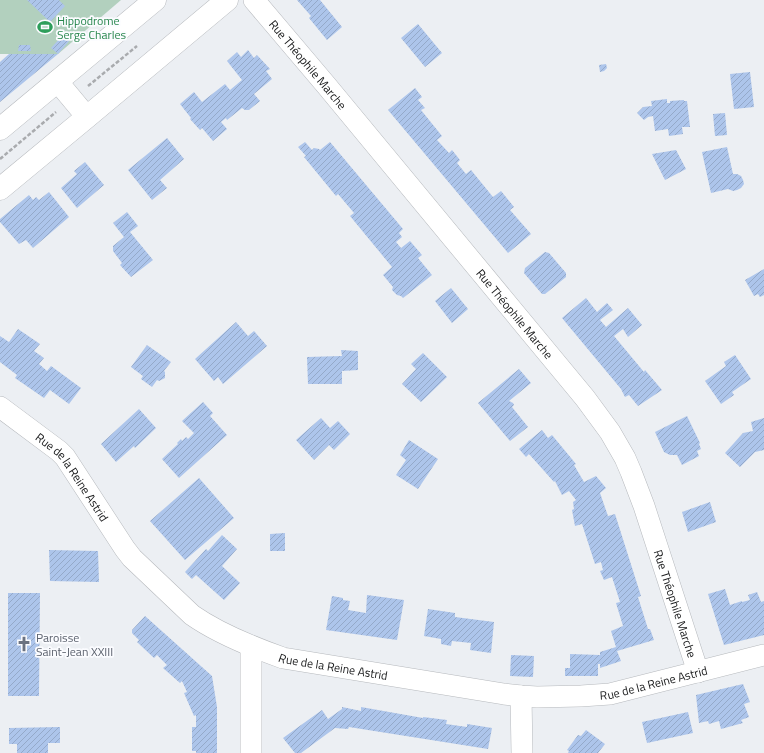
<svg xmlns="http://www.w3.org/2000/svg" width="764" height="753" font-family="'Titillium Web',sans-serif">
<defs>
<pattern id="building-hatch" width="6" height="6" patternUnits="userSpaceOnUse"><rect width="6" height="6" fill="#adc5eb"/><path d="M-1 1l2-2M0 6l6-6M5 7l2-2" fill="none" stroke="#94a9c9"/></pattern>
</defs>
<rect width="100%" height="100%" fill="#eceff3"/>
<path fill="#b2d0be" d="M0,0H121L58,54H0Z"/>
<path fill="url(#building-hatch)" d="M27,0H59L65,6L50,22Z
M297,0H320L342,27L327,40L309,18L311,16Z
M418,24L442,53L425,67L401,38Z
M64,34L70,40L58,54L51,48Z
M19,45H30L31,51H18Z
M248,50L254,58L257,55L270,69L266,71L272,79L254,94L260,101L249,110H245L242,108L227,120L226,118L221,122L227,129L213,141L202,128L200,130L190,119L191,118L180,104L194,92L202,102L225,84L230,90L242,80L227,61L237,52L241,57Z
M9,54H58L0,102V62Z
M606,64L607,68L604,71L600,72L599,65Z
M750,72L754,107L734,109L730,74Z
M415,88L422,97L418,100L425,108L421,110L442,136L437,140L449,153L452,150L460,160L457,163L466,174L471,170L493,197L501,191L514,207L510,210L531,234L508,253L388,110Z
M667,99V103H670V101L684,100V101H687L690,127H682L683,134L669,136L668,129L655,131L653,116L648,117L644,120L637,113L643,107L652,106L651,101Z
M725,113L727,135L715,136L713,114Z
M167,138L184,159L160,180L167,188L152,200L128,170Z
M305,142L312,150L314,148L319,149L320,150L330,142L403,229L399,233L402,237L396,242L401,248L410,241L422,255L418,258L432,275L403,298L401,296L397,295L392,290L393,287L383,275L392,267L350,216L354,213L338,194L336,196L304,157L306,156L298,147Z
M727,147L733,174H737L741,176L743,180L744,184L741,188L737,190L733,191L728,189L711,193L702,152Z
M676,150L686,169L665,180L652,154Z
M85,162L104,185L77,208L61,188L77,174L74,171Z
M49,192L69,217L33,248L26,240L19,244L0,222V219L29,195L33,200L36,197L39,200Z
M127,212L138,226L130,232L153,260L131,277L120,265L122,263L113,251V246L124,237L113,223Z
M545,252L549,253L566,273V277L545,294H542L524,273L525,268Z
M764,269V295L760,297L758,294L754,296L745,280Z
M451,288L468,309L452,323L435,301Z
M586,298L597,312L607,303L613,310L600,320L606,327L628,308L642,325L628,337L623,329L614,336L644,372L645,370L662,390L638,406L629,395L625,397L621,389L562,318Z
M236,322L248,336L254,331L267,346L223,384L218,377L214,381L195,359Z
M18,329L40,344L34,351L44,358L39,364L47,371L51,366L81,388L69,404L50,390L44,398L15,378L17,375L0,362V336L9,342Z
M147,345L171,362L164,371L165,372V378L159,381L157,380L152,387L141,379L143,376L131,367Z
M341,350L358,351V370L342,371V384H308L307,357L342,356Z
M423,353L447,377L421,402L402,384L416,369L411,364Z
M735,355L751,379L732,392L734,395L721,404L705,381L726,366L724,362Z
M519,369L531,383L509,401L513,403L514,405L512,407L528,427L510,441L478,403Z
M203,402L213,413L210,416L227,435L179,478L162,459L178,444L177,443L181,439L182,441L186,437L188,439L194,433L182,421Z
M139,409L156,428L135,448L134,446L116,462L101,444Z
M687,416L700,443L699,444L701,449L697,451L699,456L682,465L677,455H670L664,452L655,432Z
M321,418L330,428L338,421L350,434L334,450L329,445L314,460L296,440Z
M764,418V450L755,452L740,467L725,453L743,433L753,431L751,422Z
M542,430L548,438L552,435L576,464L574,465L584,482L596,476L606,488L600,493L608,516L615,514L641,596L638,597L648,629H650L654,640L617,651L621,661L600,668V664H598V676H565V668H570V654L600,655V652L616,647L611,631L623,626L616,603L620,602L612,577L604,580L600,571L603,570L601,562L595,564L582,524L575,526L572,510L574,509L573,502L576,500L569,491L562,495L555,481L554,482L529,454L526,457L519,449Z
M409,440L438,459L418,489L396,475L406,460L400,455Z
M199,478L234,518L185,560L150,521Z
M710,502L716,522L688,532L682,512Z
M285,533V551H270V534Z
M222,535L237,549L222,566L240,583L224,600L196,575L192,579L185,572L206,549L208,551Z
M49,550L98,551L99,582L50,581Z
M725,589L730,605L742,601V602L750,600L748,595L757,592L761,602L764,601V635L724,645L708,594Z
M8,593H40L39,696H8Z
M367,595L404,600L397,640L326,630L332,596L343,598V600L350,601L348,610L366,613Z
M428,609L455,613V617L494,622L491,653L470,650L471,643L452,641L451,646L441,644V639L424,636Z
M145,616L212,676L217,707V753H196V751H192V727H196V715L194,716L184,693L187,692L182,681L180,683L163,668L167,665L157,655L154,658L137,642L139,640L132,633V630Z
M511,655L534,656L533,677L510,676Z
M743,684L750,702L744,704L749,717L741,720L743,723L721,729L719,721L709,724L708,721L699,723L696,695Z
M342,707L361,711V707L423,718V717L447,720L446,724L467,727V724L492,728L488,749L349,727L348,729L335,728L301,753H295L283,738L322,710L328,719L342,709Z
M688,712L693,733L647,743L642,722Z
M60,727V743H48V753H17V744H9V728Z
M586,730L605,744L598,753H568L569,751L567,750L578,735L581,736Z"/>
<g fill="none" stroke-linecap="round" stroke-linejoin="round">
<g stroke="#b6b9bd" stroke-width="22">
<g id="street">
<path id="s1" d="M254,0L326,85L585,398L610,432L625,458L631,472L644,506L698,672"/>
<path d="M57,81L87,117"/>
<path id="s2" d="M0,407L59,451L65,457L125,549L132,558L192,615C219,634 252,647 283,658L504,694L521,696L537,697L581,696L610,694L764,655"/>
<path d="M251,646V753"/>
<path d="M521,696L522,753"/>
</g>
</g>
<g stroke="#b6b9bd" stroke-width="23">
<path id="secondary" d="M0,129L155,0
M0,189L87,117L227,0"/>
</g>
<path stroke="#a9abae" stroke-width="2.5" stroke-dasharray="4 2" stroke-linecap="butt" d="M88,86L137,46
M0,159L56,112"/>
<use href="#street" stroke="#fff" stroke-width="21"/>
<use href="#secondary" stroke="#fff" stroke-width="22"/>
</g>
<defs>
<g id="stadium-bare" transform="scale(1.2)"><path d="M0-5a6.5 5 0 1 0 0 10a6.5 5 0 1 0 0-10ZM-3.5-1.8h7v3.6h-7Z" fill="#2e9e5b" stroke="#fbfcff" stroke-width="2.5" paint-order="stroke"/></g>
<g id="church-bare" transform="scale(1.2)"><path d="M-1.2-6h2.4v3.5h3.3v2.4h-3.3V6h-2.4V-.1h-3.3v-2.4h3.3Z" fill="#6b7280" stroke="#fbfcff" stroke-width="2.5" paint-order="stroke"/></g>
</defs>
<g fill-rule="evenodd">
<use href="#stadium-bare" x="45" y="27"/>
<use href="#church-bare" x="24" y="644"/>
</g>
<g text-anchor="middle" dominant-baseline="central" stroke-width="3.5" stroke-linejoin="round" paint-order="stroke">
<g font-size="12" fill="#27864d" stroke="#fbfcff" text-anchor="start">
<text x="57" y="20">Hippodrome<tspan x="57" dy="14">Serge Charles</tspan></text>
</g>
<g font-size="12" fill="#18191a" stroke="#fbfcff">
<text stroke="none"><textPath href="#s1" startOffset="84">Rue Théophile Marche</textPath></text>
<text stroke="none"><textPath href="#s1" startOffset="408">Rue Théophile Marche</textPath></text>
<text stroke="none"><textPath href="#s2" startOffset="102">Rue de la Reine Astrid</textPath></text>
<text stroke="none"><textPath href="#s1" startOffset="744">Rue Théophile Marche</textPath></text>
<text stroke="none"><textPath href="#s2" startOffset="438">Rue de la Reine Astrid</textPath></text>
<text stroke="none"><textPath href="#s2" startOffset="762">Rue de la Reine Astrid</textPath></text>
</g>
<g font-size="12" fill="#5b616d" stroke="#fbfcff" text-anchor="start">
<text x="36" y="637">Paroisse<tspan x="36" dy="14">Saint-Jean XXIII</tspan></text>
</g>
</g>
</svg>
